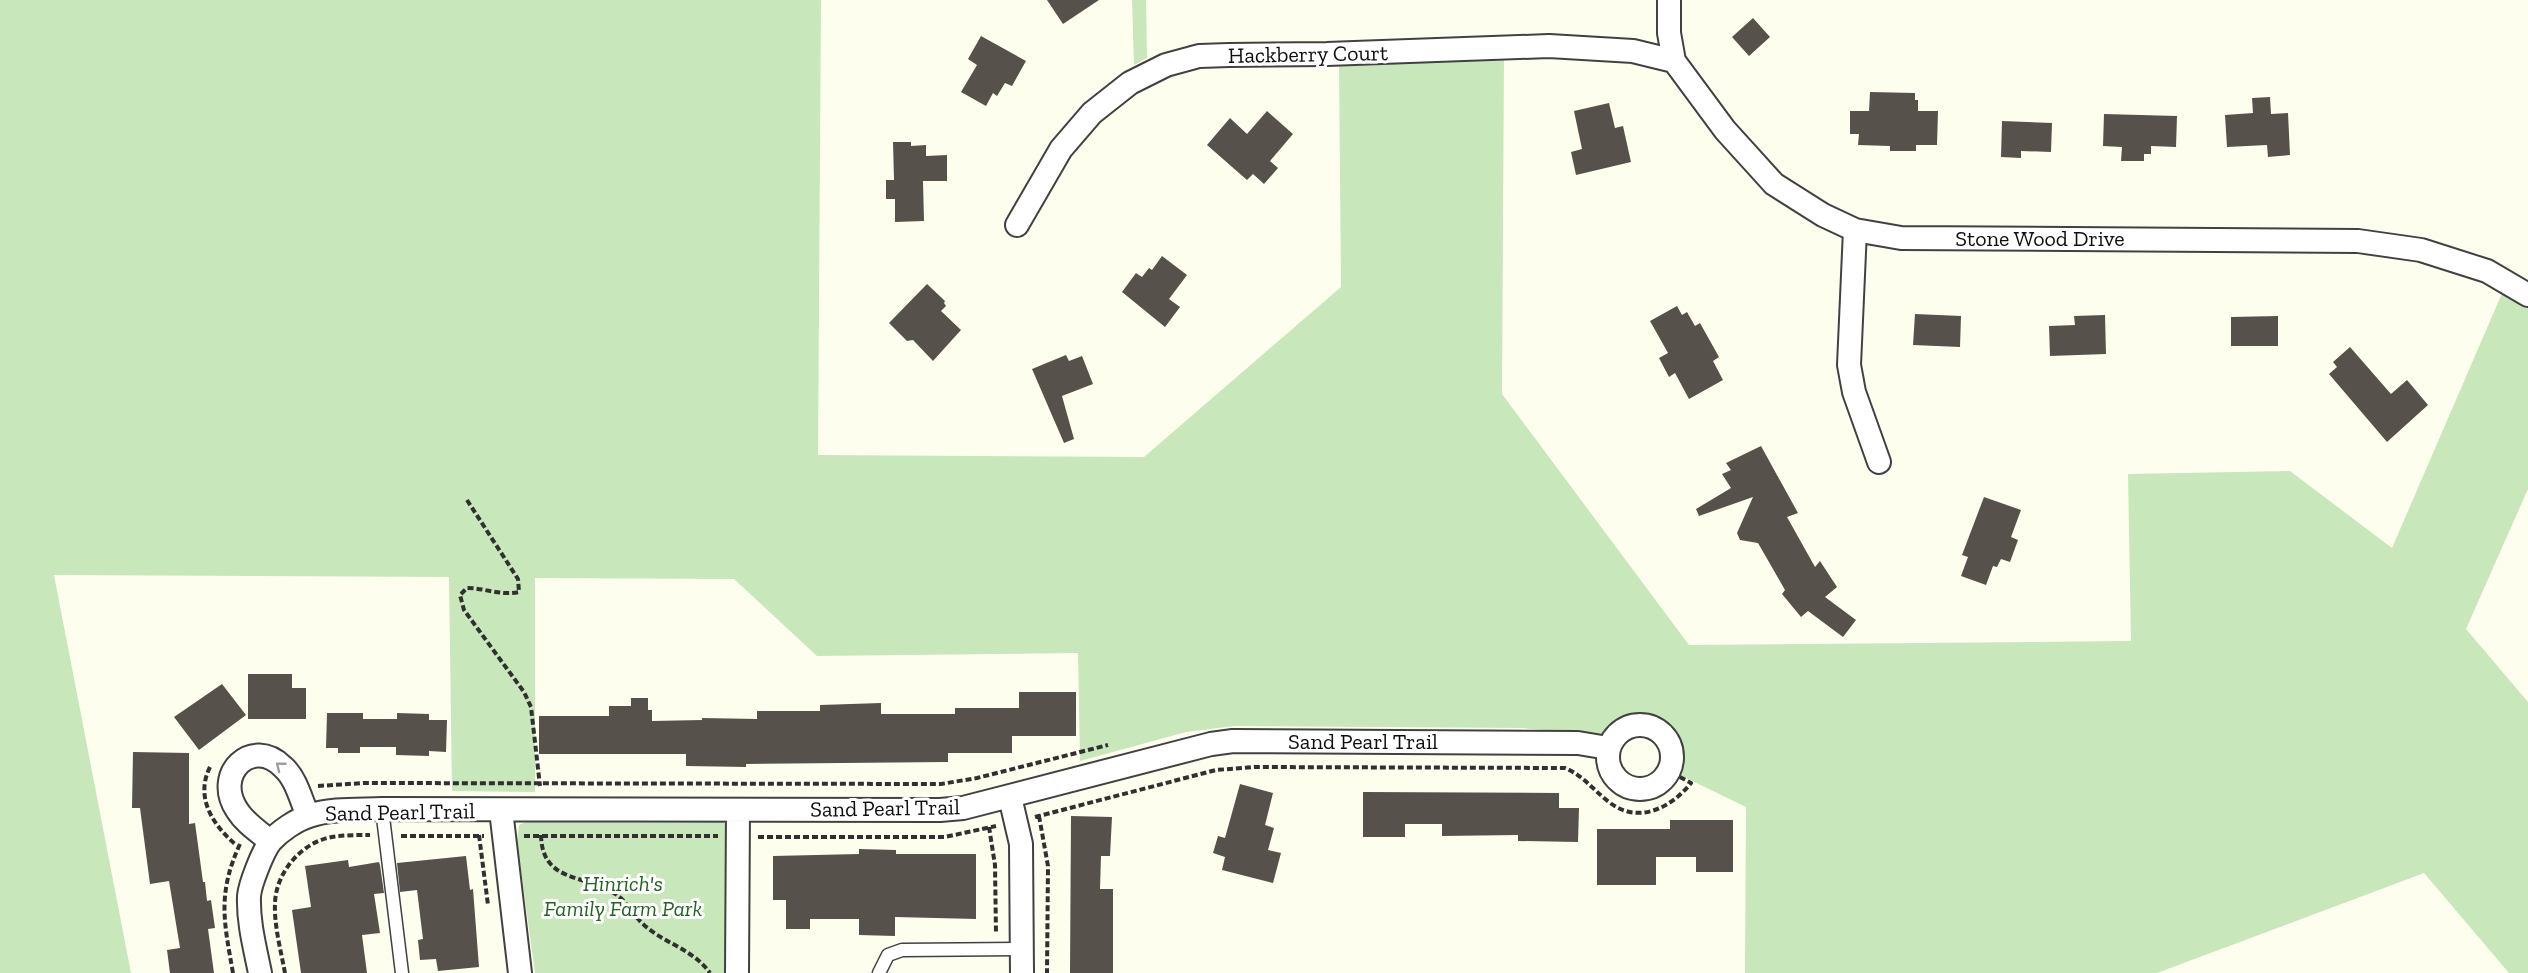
<svg xmlns="http://www.w3.org/2000/svg" width="2528" height="973" font-family="'Zilla Slab',serif">
<rect width="100%" height="100%" fill="#fefeef"/>
<path fill="#c8e7ba" d="M0,0H821L818,455L1144,457L1341,287L1339,61L1504,55L1502,394L1689,645L2131,641L2128,474L2290,471L2392,548L2503,291L2528,305V489L2466,629L2528,702V973H2509L2424,873L2157,973H1745L1746,807L1678,774C1679,765 1681,755 1680,746C1676,725 1652,708 1631,715C1618,719 1612,731 1600,735L1522,728L1235,726L1186,732L1080,761L1078,653L817,656L734,579L535,578V792L452,791L449,577L54,575L131,973H0Z
M1132,0H1146L1147,58L1134,65Z
M533,819L722,820L729,829L728,973H535L517,842L519,825Z"/>
<path fill="#56514a" d="M1047,0H1099L1063,24Z
M1753,18L1770,37L1749,56L1732,37Z
M981,36L1026,61L1012,86L1005,83L997,96L993,93L986,106L961,92L977,65L968,59Z
M1870,92L1915,93V100H1918V111H1938L1937,145H1916V151H1890V146L1858,145L1859,134H1850V111H1869Z
M2270,97L2271,114L2288,113L2290,155L2268,157L2267,145L2227,147L2225,115L2253,113L2252,98Z
M1609,103L1615,128L1623,126L1631,162L1576,175L1571,152L1582,149L1574,111Z
M1267,111L1293,134L1270,161L1278,168L1264,184L1253,174L1247,180L1207,145L1230,118L1247,134Z
M2104,114L2177,116L2176,147L2151,146V154H2144V161H2121L2122,147L2103,146Z
M2002,121L2052,123L2051,152L2021,151V158L2001,157Z
M893,142H911V146L926,145V156L947,155V181H923L924,221L895,222V199H886V180H894Z
M1162,256L1187,275L1169,299L1180,307L1165,327L1122,292L1136,273L1142,277L1149,268L1152,270Z
M927,284L945,301L944,303L946,306L941,311L961,330L933,361L913,340L907,341L889,323Z
M1677,306L1682,315L1687,312L1695,326L1700,323L1719,357L1713,361L1723,380L1689,399L1675,373L1669,377L1659,358L1668,353L1650,321Z
M1915,314L1961,316L1960,347L1913,345Z
M2105,315L2106,354L2050,356L2049,326L2075,325L2074,316Z
M2278,316V346H2231V317Z
M2350,347L2391,394L2407,380L2428,405L2387,442L2329,374L2337,367L2333,362Z
M1066,355L1069,361L1082,356L1093,384L1062,396L1074,439L1064,443L1032,369Z
M1761,446L1798,513L1787,517L1815,567L1820,561L1837,587L1825,597L1856,620L1843,637L1808,611L1801,617L1782,594L1785,590L1758,543L1740,540L1737,533L1753,497L1699,516L1696,509L1731,488L1722,474L1731,470L1726,463Z
M1984,497L2021,510L2011,537L2018,540L2010,562L2001,559L1997,567L1993,566L1986,585L1961,576L1968,557L1962,555Z
M248,674H292V688H306V719H248Z
M222,684L246,715L199,750L174,717Z
M1019,692H1076V736H1012V753H948V762L746,764V767L686,766V754H539V716H609V706H631V698H648V710H652V721L702,720V718L757,719V711H820V705L881,703V714H955V708H1019Z
M327,713H363V719H397V713L429,714V720H447L446,752L429,751V756L396,755V747H360V753H338V748H326Z
M133,752L189,753V824L195,823L203,882H205L207,901L211,900L215,928L208,929L214,973H170L167,950L180,948L169,881L150,884L140,808H132Z
M1240,784L1273,793L1265,825L1274,828L1268,850L1281,853L1273,883L1222,870L1225,857L1213,853L1218,836L1225,838Z
M1363,792L1559,793V808H1579L1578,842L1518,841V835L1442,836V824H1405V837H1363Z
M1071,816L1112,817L1110,856H1101L1100,889H1113V973H1070Z
M1670,820H1733V872H1696V857H1656V885H1597V829H1670Z
M859,849L896,850V854H976V919L895,917V936L859,935V919H810V929H786V900H773V856L859,854Z
M466,856L470,890L473,889L479,967L438,971L436,959L420,960L418,940L423,939L417,890L400,892L397,863Z
M348,860L349,867L379,862L380,865L384,893L374,894L380,933L362,935L367,973H301L292,910L311,907L305,866Z"/>
<g fill="none" stroke-linecap="round" stroke-linejoin="round">
<g stroke="#414141" stroke-width="15">
<path id="service" d="M382,809L402,973
M879,973L888,955L902,950L1022,949"/>
</g>
<g stroke="#414141" stroke-width="26">
<path id="minor" d="M1669,0V33L1674,61L1725,130L1774,184L1823,215L1855,230L1901,238L2358,241L2421,250L2487,271L2528,295
M1017,225L1061,149L1092,113L1130,83L1166,65L1199,56L1229,55L1327,54L1549,46L1633,51L1674,61
M1855,230L1849,365L1854,392L1879,462
M1608 757a32 32 0 1 1 64 0a32 32 0 1 1-64 0Z
M1010,797L1021,844L1022,973
M501,810L520,973
M270,841C259,832 245,823 237,810C213,774 252,736 283,767C296,778 301,800 308,816
M260,973C255,948 248,922 249,896C250,884 263,851 271,841C280,831 296,820 309,816C331,808 359,810 382,809L940,810L963,808L1211,744L1233,741L1578,743L1608,748
M737,973L738,811"/>
</g>
<path stroke="#303030" stroke-width="4" stroke-dasharray="6 3" stroke-linecap="butt" d="M467,500L518,579L519,592C501,596 485,588 467,588L460,595L464,610L524,692L531,707L540,786
M210,767C195,797 212,824 235,844
M318,786L364,783L941,784L977,778L1108,745
M1039,816L1048,866L1047,973
M1035,817L1216,770L1254,767L1565,768C1584,776 1593,790 1609,802C1638,825 1671,808 1691,783L1669,771
M989,827L995,865L996,933
M479,835L488,905
M541,835C542,883 584,874 614,893C627,901 632,914 643,924C663,943 693,949 710,973
M401,836H484
M524,836H718
M758,837H945L996,826
M233,973C224,922 217,894 240,844
M285,973C281,951 274,926 275,903C276,872 302,842 332,837C344,835 357,835 370,835"/>
<use href="#service" stroke="#fff" stroke-width="12"/>
<use href="#minor" stroke="#fff" stroke-width="22"/>
</g>
<defs><path id="oneway-chevron" d="M-2-3.5L2.5 0L-2 3.5" fill="none" stroke-width="1.6" stroke-linecap="round" stroke-linejoin="round" transform="scale(1.5)"/></defs>
<use stroke="#9f9f9f" href="#oneway-chevron" transform="translate(280 766) rotate(-142)"/>
<g text-anchor="middle" dominant-baseline="central" stroke-width="6" stroke-linejoin="round" paint-order="stroke">
<g font-size="22" fill="#0e0e0e" stroke="#fff">
<text transform="translate(1308 54) rotate(-1)">Hackberry Court</text>
<text x="2040" y="238">Stone Wood Drive</text>
<text x="1363" y="741">Sand Pearl Trail</text>
<text transform="translate(885 808) rotate(-1)">Sand Pearl Trail</text>
<text transform="translate(400 812) rotate(-1)">Sand Pearl Trail</text>
</g>
<g font-size="22" font-style="italic" fill="#216321" stroke="#fff">
<text x="623" y="883">Hinrich's<tspan x="623" dy="25">Family Farm Park</tspan></text>
</g>
</g>
</svg>
